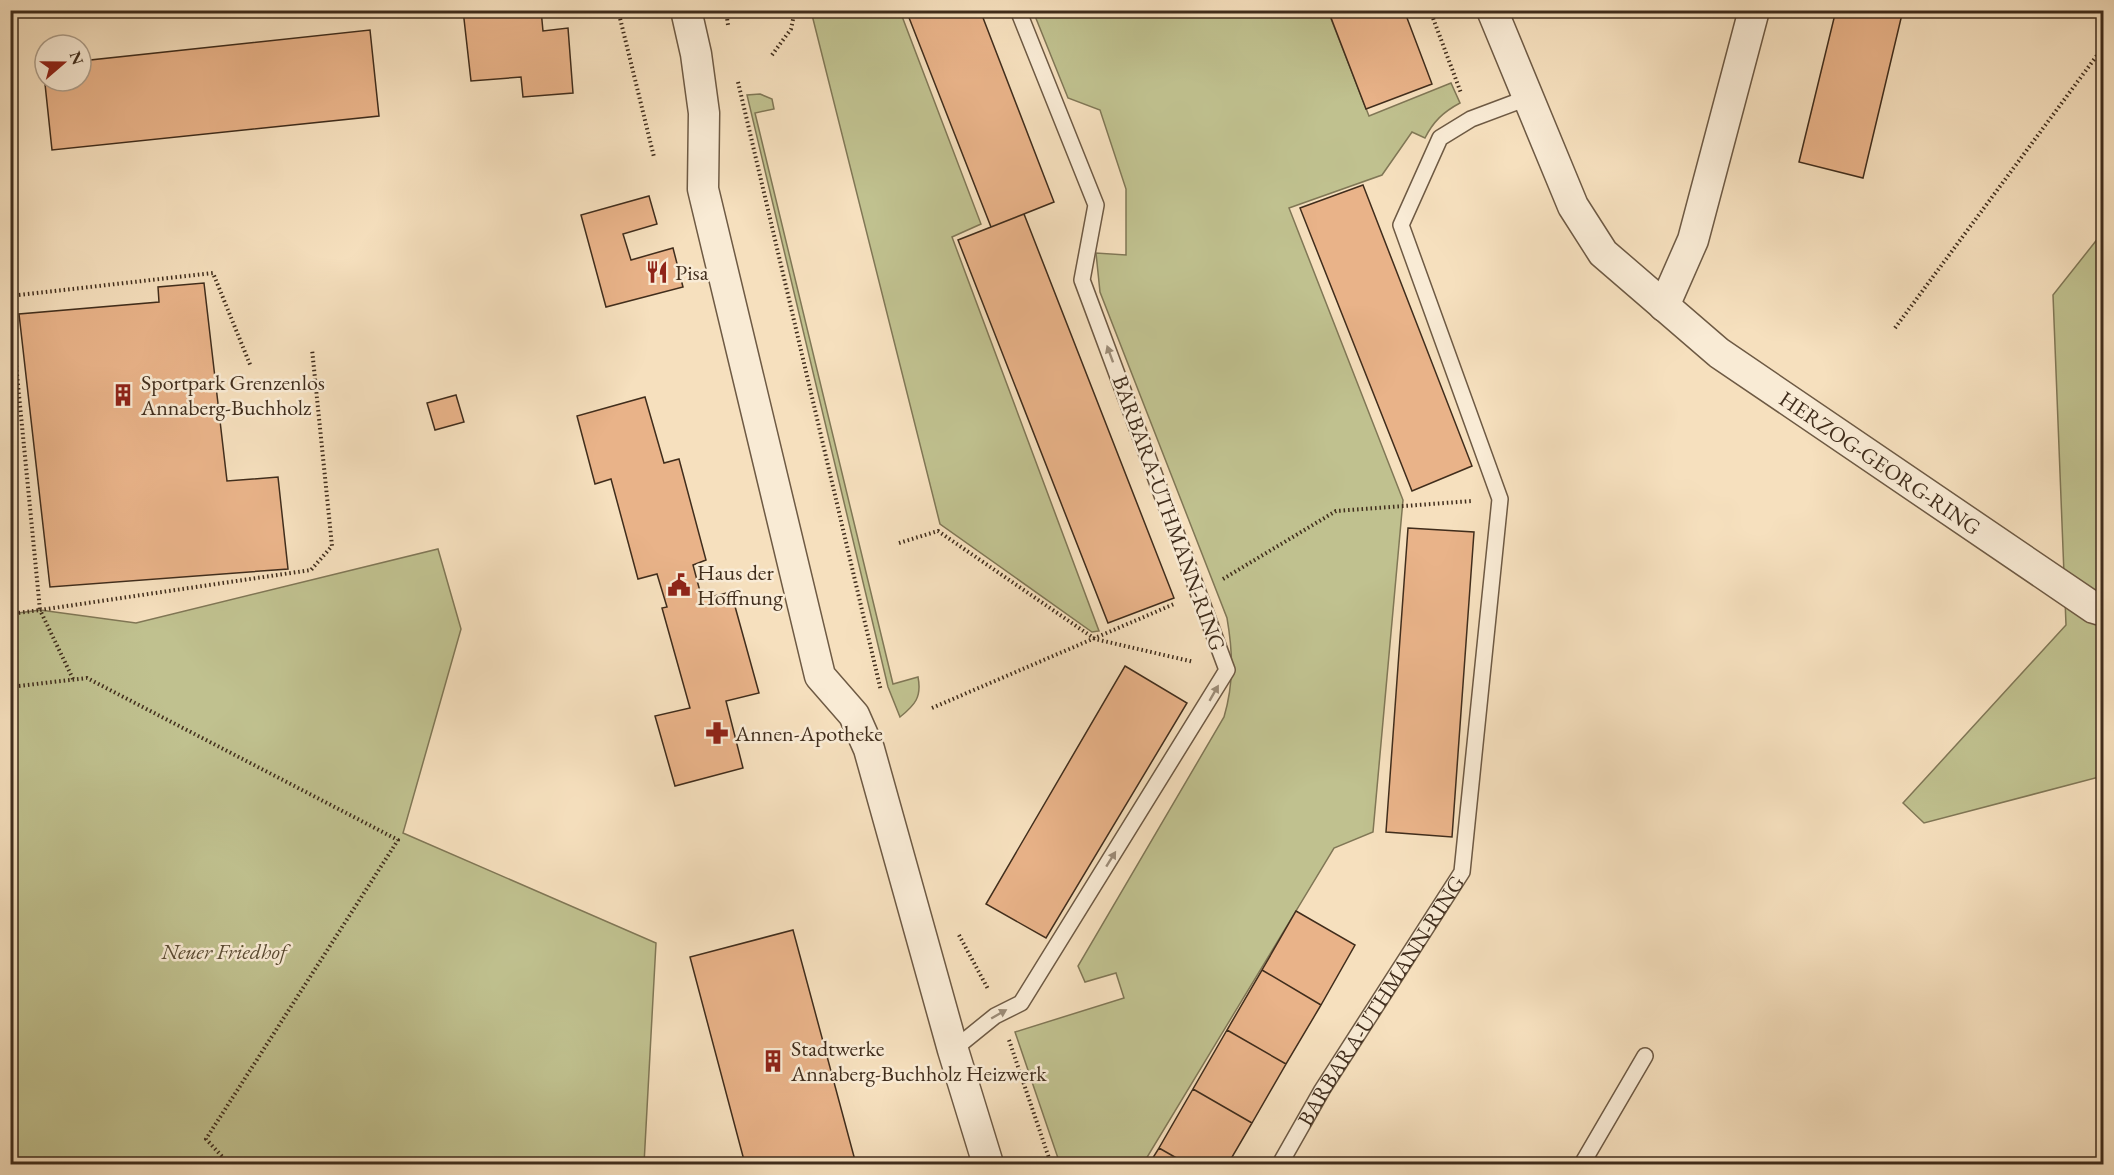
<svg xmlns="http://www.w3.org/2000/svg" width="2114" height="1175" font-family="'EB Garamond',serif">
<rect width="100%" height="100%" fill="#f6e0be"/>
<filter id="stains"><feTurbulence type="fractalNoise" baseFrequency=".00333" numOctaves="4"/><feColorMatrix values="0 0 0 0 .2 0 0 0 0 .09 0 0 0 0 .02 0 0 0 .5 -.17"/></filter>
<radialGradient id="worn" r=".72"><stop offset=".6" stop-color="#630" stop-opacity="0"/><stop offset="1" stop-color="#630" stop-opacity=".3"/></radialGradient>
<path fill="#c0c18f" stroke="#807756" stroke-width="1.5" d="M811,11H900L981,224L952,237L1099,631L1092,632L940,524Z
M1033,11H1328L1369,116L1451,83L1460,103C1443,112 1433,122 1425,138L1412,132L1382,175L1289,208L1403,500L1373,832L1334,848L1143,1164H1060L1015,1032L1124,998L1116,973L1085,982L1078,966L1224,717C1234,683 1233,653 1227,618L1100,292L1096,253L1126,255V189L1100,110L1068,98Z
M760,94L772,99L774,109L755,113L893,684L918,677C922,697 915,705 900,717L888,687L747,95Z
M2103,232V776L1924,823L1903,803L2066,625L2053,295Z
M438,549L461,629L403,833L656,943L644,1164H11V614L40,610L136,623Z"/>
<path fill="#e9b389" stroke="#402d1c" stroke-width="1.5" d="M463,10H541L543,31L568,28L573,93L523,97L521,77L471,81Z
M906,10H980L1054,202L991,227Z
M1328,10H1404L1432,84L1366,109Z
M1836,10H1903L1863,178L1799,162Z
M370,30L379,116L52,150L43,65H45V81H81V61Z
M1363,185L1472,466L1412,491L1300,208Z
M649,196L657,224L623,234L631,260L673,248L683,287L606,307L581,215Z
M1024,214L1174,598L1108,623L958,240Z
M204,283L227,481L278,477L288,569L50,587L19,314L159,302L158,287Z
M456,395L464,422L435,430L427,403Z
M645,397L664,463L679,459L706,560L693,565L702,599L731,592L759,693L726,701L743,768L675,786L655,716L690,708L662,608L667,607L657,574L638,579L611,479L595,484L577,416Z
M1408,528L1474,532L1452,837L1386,832Z
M1125,666L1187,703L1046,938L986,904Z
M1296,911L1355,945L1321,1005L1262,970Z
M793,930L856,1164H745L690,957Z
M1262,970L1321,1005L1286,1064L1227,1030Z
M1227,1030L1286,1064L1252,1123L1193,1089Z
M1193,1089L1252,1123L1228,1164H1187L1159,1148Z
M1159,1148L1187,1164H1149Z"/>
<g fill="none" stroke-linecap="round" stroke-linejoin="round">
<g stroke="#6e5a44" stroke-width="18">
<g id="lane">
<path d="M953,1050L995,1016L1021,1003L1227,670L1082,280L1096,205L1018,10"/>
<path id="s1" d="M1280,1164L1322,1090L1462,872L1500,499L1401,225L1440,138L1471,119L1527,98"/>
<path d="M1582,1164L1645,1056"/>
</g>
</g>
<g stroke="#6e5a44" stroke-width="33">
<g id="street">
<path d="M686,10L696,54L704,113L703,189L820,676L854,715L869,749L953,1050L988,1164"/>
<path id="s2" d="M1492,10L1573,206L1603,253L1719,353L2094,608L2104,611"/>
<path d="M1664,306L1693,240L1754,10"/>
</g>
</g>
<path stroke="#402d1c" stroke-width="4" stroke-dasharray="1.5 3" stroke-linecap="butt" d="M618,10L654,157
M726,10L728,25
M1430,10L1461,93
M772,55L791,29L795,10
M738,82L881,691
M10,296L213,273L251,367
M10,303L40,610L10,614
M1895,328L2104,46
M899,543L938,531L1095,639L1194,662
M1223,579L1336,511L1472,501
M73,679L40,610L311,570L332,546L312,349
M10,687L87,678L398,840L206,1139L229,1164
M932,708L1174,604
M959,935L988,989
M1009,1040L1051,1164"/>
<use href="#lane" stroke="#f9ebd5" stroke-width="15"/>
<use href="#street" stroke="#f9ebd5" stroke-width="30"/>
</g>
<defs><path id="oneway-solid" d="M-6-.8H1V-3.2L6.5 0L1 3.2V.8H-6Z" transform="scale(1.5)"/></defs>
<g fill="#9c8c78">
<use href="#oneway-solid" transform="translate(1110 354) rotate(-110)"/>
<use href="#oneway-solid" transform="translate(1214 693) rotate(-60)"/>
<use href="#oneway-solid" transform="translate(1111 859) rotate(-58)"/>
<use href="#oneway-solid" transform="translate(999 1014) rotate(-30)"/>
</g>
<defs>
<g id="restaurant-bare" transform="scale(1.8)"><path d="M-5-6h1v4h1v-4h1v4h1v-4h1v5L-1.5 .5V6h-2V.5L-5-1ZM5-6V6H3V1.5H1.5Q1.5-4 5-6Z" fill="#8f2418" stroke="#f9ebd5" stroke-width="2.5" paint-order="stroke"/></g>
<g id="building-bare" transform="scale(1.8)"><path d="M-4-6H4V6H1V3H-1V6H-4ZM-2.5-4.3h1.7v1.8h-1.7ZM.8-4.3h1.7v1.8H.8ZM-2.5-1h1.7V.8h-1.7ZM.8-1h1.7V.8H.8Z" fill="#8f2418" stroke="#f9ebd5" stroke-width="2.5" paint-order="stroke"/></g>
<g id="civic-bare" transform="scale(1.8)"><path d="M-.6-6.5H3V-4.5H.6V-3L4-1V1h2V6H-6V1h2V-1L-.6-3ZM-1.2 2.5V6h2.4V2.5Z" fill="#8f2418" stroke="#f9ebd5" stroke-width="2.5" paint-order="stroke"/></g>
<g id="pharmacy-bare" transform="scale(1.8)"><path d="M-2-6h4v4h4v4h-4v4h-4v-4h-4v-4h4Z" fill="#8f2418" stroke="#f9ebd5" stroke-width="2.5" paint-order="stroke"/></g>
</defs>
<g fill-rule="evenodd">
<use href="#restaurant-bare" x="657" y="272"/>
<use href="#building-bare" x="123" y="395"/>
<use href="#civic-bare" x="679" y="585"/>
<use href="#pharmacy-bare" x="717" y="733"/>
<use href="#building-bare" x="773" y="1061"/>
</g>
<g text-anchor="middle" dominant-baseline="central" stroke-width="5" stroke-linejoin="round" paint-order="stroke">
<g font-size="22" fill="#402d1c" stroke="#f9ebd5" text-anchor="start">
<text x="675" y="272">Pisa</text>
<text x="141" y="382">Sportpark Grenzenlos<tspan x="141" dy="25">Annaberg-Buchholz</tspan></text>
<text x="697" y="572">Haus der<tspan x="697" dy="25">Hoffnung</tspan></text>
<text x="735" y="733">Annen-Apotheke</text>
<text x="791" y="1048">Stadtwerke<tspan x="791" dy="25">Annaberg-Buchholz Heizwerk</tspan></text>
</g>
<g font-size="22" fill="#402d1c" stroke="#f9ebd5">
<text stroke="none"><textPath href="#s2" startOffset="616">HERZOG-GEORG-RING</textPath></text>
<text transform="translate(1169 513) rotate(70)">BARBARA-UTHMANN-RING</text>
<text stroke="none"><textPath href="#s1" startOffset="192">BARBARA-UTHMANN-RING</textPath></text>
</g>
<g font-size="22" font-style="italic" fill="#5a4b33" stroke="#f9ebd5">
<text x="224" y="951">Neuer Friedhof</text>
</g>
</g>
<rect width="2114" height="1175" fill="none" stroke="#f6e0be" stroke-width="36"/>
<rect x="12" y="12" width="2090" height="1151" fill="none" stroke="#402d1c" stroke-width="3"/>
<rect x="18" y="18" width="2078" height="1139" fill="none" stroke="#402d1c" stroke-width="1.5"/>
<g transform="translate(63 63) rotate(70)"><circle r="28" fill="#f9ebd5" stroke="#af9f8b" stroke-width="1.5"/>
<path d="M0-4.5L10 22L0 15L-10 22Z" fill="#8f2418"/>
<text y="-9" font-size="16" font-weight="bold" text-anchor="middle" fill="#402d1c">N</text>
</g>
<rect width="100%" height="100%" filter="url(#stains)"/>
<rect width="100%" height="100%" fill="url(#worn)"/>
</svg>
